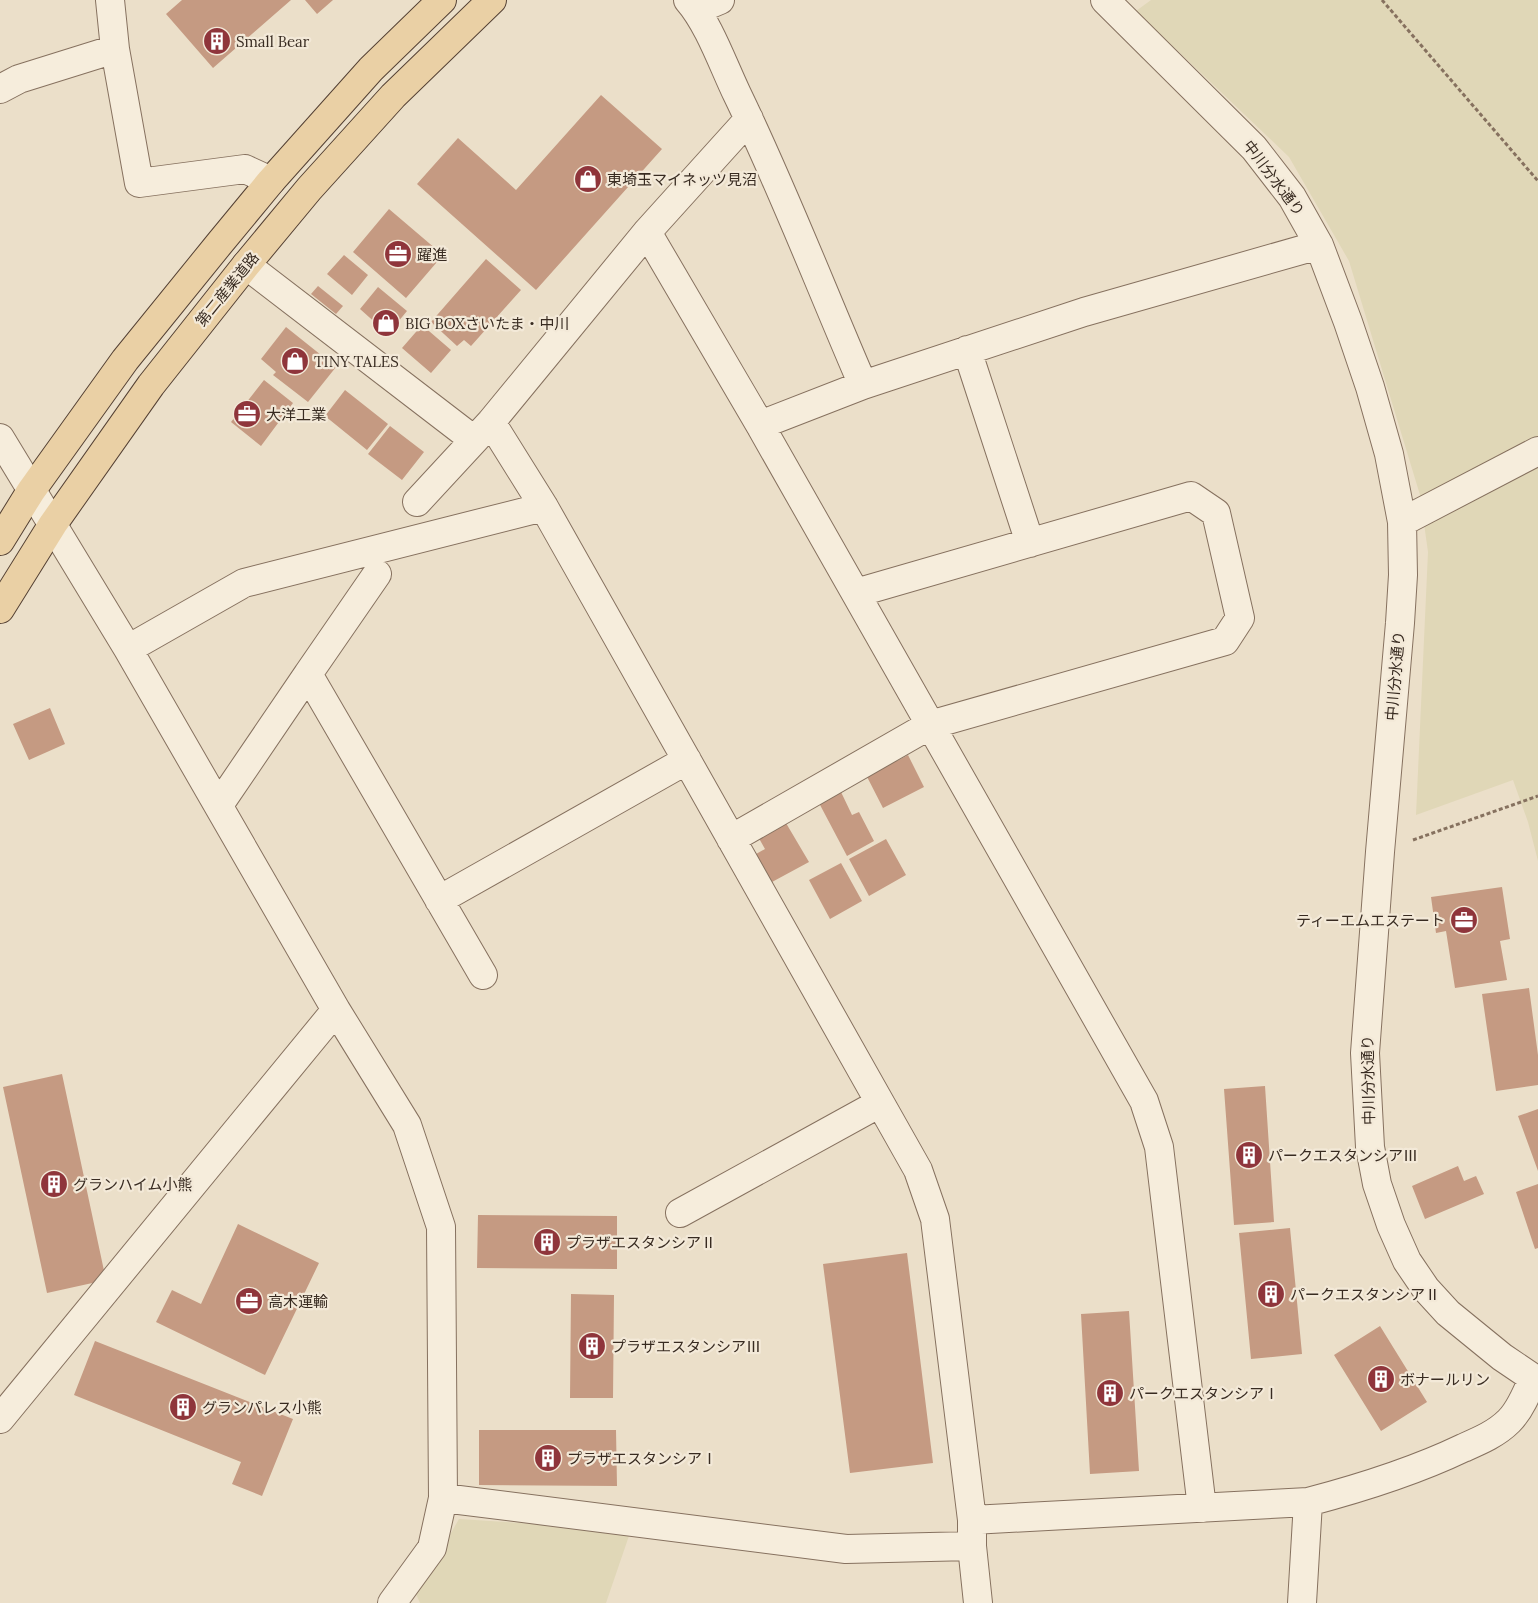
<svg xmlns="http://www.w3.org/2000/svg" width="1538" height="1603" font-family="Lora,'Noto Sans JP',serif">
<rect width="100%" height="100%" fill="#ebdfc9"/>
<path fill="#e0d7b7" d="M1151,0H1538V861L1528,822L1513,780L1416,815L1428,552L1420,495L1349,261L1289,157L1136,11Z
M459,1519L631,1530L606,1603H420L416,1594Z"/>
<path fill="#c59a82" d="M182,0H291L213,68L166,14Z
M305,0H333L317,14Z
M601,95L662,149L536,290L417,184L458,138L516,190Z
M389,209L443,255L406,298L353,252Z
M344,255L368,275L352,295L327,274Z
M486,259L521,290L471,346L464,340L457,346L431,322Z
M318,286L343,306L336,314L311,294Z
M378,287L407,311L388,334L360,309Z
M422,325L451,350L431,373L402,348Z
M286,327L336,367L308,402L273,375L276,372L261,359Z
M264,380L293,403L261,446L231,422Z
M345,390L388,424L367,450L325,416Z
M390,426L424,452L402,480L368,454Z
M50,708L65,744L29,760L13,724Z
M893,753L897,761L908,755L924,787L883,808L863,769Z
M841,792L852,815L859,812L874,841L847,856L819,803Z
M783,818L809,862L772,882L756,854L765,849L756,833Z
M886,839L906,875L869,896L849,859Z
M841,863L862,901L830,919L809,880Z
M1502,887L1510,939L1500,941L1507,980L1455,988L1446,931L1436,933L1431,897Z
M1529,988L1538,1055V1085L1496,1091L1482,994Z
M62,1074L106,1280L47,1293L3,1087Z
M1265,1086L1274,1222L1234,1225L1224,1089Z
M1538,1109V1171L1518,1116Z
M1458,1166L1464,1181L1476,1176L1484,1194L1425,1219L1412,1186Z
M1538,1184V1248L1535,1249L1516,1192Z
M478,1215L617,1216V1269L477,1268Z
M238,1224L319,1263L265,1375L156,1322L172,1290L201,1304Z
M1290,1228L1302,1354L1251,1359L1239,1233Z
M907,1253L933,1463L850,1473L823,1264Z
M571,1294L614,1295L613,1398H570Z
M1129,1311L1139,1471L1090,1474L1081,1314Z
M1380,1326L1427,1402L1381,1431L1334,1355Z
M95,1341L293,1419L262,1496L232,1484L241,1462L74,1395Z
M479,1430H616L617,1486L479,1485Z"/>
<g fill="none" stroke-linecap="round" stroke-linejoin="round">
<g stroke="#86715f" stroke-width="30">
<path id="minor" d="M110,0L115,49L139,183L245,169L271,181
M688,0C709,24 723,65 737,94C783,189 821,288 863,385
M1105,0L1254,148L1292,197L1319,245L1348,322L1370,387L1389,454L1402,522L1403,575L1400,623L1380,852L1365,1053L1370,1147L1377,1184L1391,1225L1407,1261L1426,1289L1448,1313L1502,1357L1533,1378L1538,1380
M696,10L720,0
M0,89L19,79L115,49
M647,232L760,425L1144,1101L1159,1147L1202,1508
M246,265L474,440
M967,350L1030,543
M491,422L544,507L918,1170L935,1219L972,1520
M760,425L863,385L1084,312L1319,245
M0,438L128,649L336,1010L0,1419
M417,502L491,422L647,232L749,119
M1402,522L1538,451
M377,574L308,674L483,975
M128,649L244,583L544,507
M219,805L308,674
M731,839L930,725L1225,641L1240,618L1216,513L1191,496L856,593
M439,900L687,760
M336,1010L407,1125L441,1227L443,1498L432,1548L392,1603
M680,1213L880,1103
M443,1498L846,1549L972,1546
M978,1603L972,1546V1520L1308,1502C1361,1488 1413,1472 1463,1448C1479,1441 1496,1434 1509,1421C1520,1410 1527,1393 1533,1378
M1302,1603L1308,1502"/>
</g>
<g stroke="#544033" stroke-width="30">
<path id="major" d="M0,541L31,491L125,360L219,244L271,181L371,69L442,0
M0,609L53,524L151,385L246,265L309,189L393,96L492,0"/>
</g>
<path stroke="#86715f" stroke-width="3" stroke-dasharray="4 2.5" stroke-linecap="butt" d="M1382,0L1538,181
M1413,840L1538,796"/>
<use href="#minor" stroke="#f6eddc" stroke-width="28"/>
<use href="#major" stroke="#ead0a5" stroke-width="28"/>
</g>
<defs>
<g id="building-disc" transform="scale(1.4375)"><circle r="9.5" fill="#8f353b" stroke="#f3e9d8"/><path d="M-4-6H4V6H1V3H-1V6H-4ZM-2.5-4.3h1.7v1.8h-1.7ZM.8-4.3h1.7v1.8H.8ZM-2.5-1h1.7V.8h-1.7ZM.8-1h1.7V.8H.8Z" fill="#fff"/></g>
<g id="shop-disc" transform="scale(1.4375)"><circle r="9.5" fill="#8f353b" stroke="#f3e9d8"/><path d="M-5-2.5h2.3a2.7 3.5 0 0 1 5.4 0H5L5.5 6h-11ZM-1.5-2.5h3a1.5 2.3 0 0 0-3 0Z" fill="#fff"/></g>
<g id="office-disc" transform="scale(1.4375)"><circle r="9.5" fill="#8f353b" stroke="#f3e9d8"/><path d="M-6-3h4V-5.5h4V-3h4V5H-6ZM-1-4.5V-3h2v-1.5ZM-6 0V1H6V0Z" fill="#fff"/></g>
</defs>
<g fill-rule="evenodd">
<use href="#building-disc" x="217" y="41"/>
<use href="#shop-disc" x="588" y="179"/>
<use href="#office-disc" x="398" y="254"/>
<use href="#shop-disc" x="386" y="323"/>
<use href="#shop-disc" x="295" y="361"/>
<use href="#office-disc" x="247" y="414"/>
<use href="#office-disc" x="1464" y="920"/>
<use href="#building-disc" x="1249" y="1155"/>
<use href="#building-disc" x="54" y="1184"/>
<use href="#building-disc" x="547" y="1242"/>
<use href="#building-disc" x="1271" y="1294"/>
<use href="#office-disc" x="249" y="1301"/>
<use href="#building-disc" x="592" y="1346"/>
<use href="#building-disc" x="1381" y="1379"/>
<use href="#building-disc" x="1110" y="1393"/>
<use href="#building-disc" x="183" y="1407"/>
<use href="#building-disc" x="548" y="1458"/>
</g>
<g text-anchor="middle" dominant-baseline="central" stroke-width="4.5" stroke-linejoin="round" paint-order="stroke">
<g font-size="15" fill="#382b21" stroke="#f3e9d8" text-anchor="start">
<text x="236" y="41">Small Bear</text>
<text x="607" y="179">東埼玉マイネッツ見沼</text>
<text x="417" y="254">躍進</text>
<text x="405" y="323">BIG BOXさいたま・中川</text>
<text x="314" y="361">TINY TALES</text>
<text x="266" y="414">大洋工業</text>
<text x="1445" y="920" text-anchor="end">ティーエムエステート</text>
<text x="1268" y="1155">パークエスタンシアⅢ</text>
<text x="73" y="1184">グランハイム小熊</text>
<text x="566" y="1242">プラザエスタンシアⅡ</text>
<text x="1290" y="1294">パークエスタンシアⅡ</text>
<text x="268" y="1301">高木運輸</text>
<text x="611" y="1346">プラザエスタンシアⅢ</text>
<text x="1400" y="1379">ボナールリン</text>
<text x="1129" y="1393">パークエスタンシアⅠ</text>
<text x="202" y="1407">グランパレス小熊</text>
<text x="567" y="1458">プラザエスタンシアⅠ</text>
</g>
<g font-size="15" fill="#382b21" stroke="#f3e9d8">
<text transform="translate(1274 178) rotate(53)">中川分水通り</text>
<text transform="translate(227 289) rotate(-51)">第二産業道路</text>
<text transform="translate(1395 676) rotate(-85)">中川分水通り</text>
<text transform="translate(1368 1080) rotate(-91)">中川分水通り</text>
</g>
</g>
</svg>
